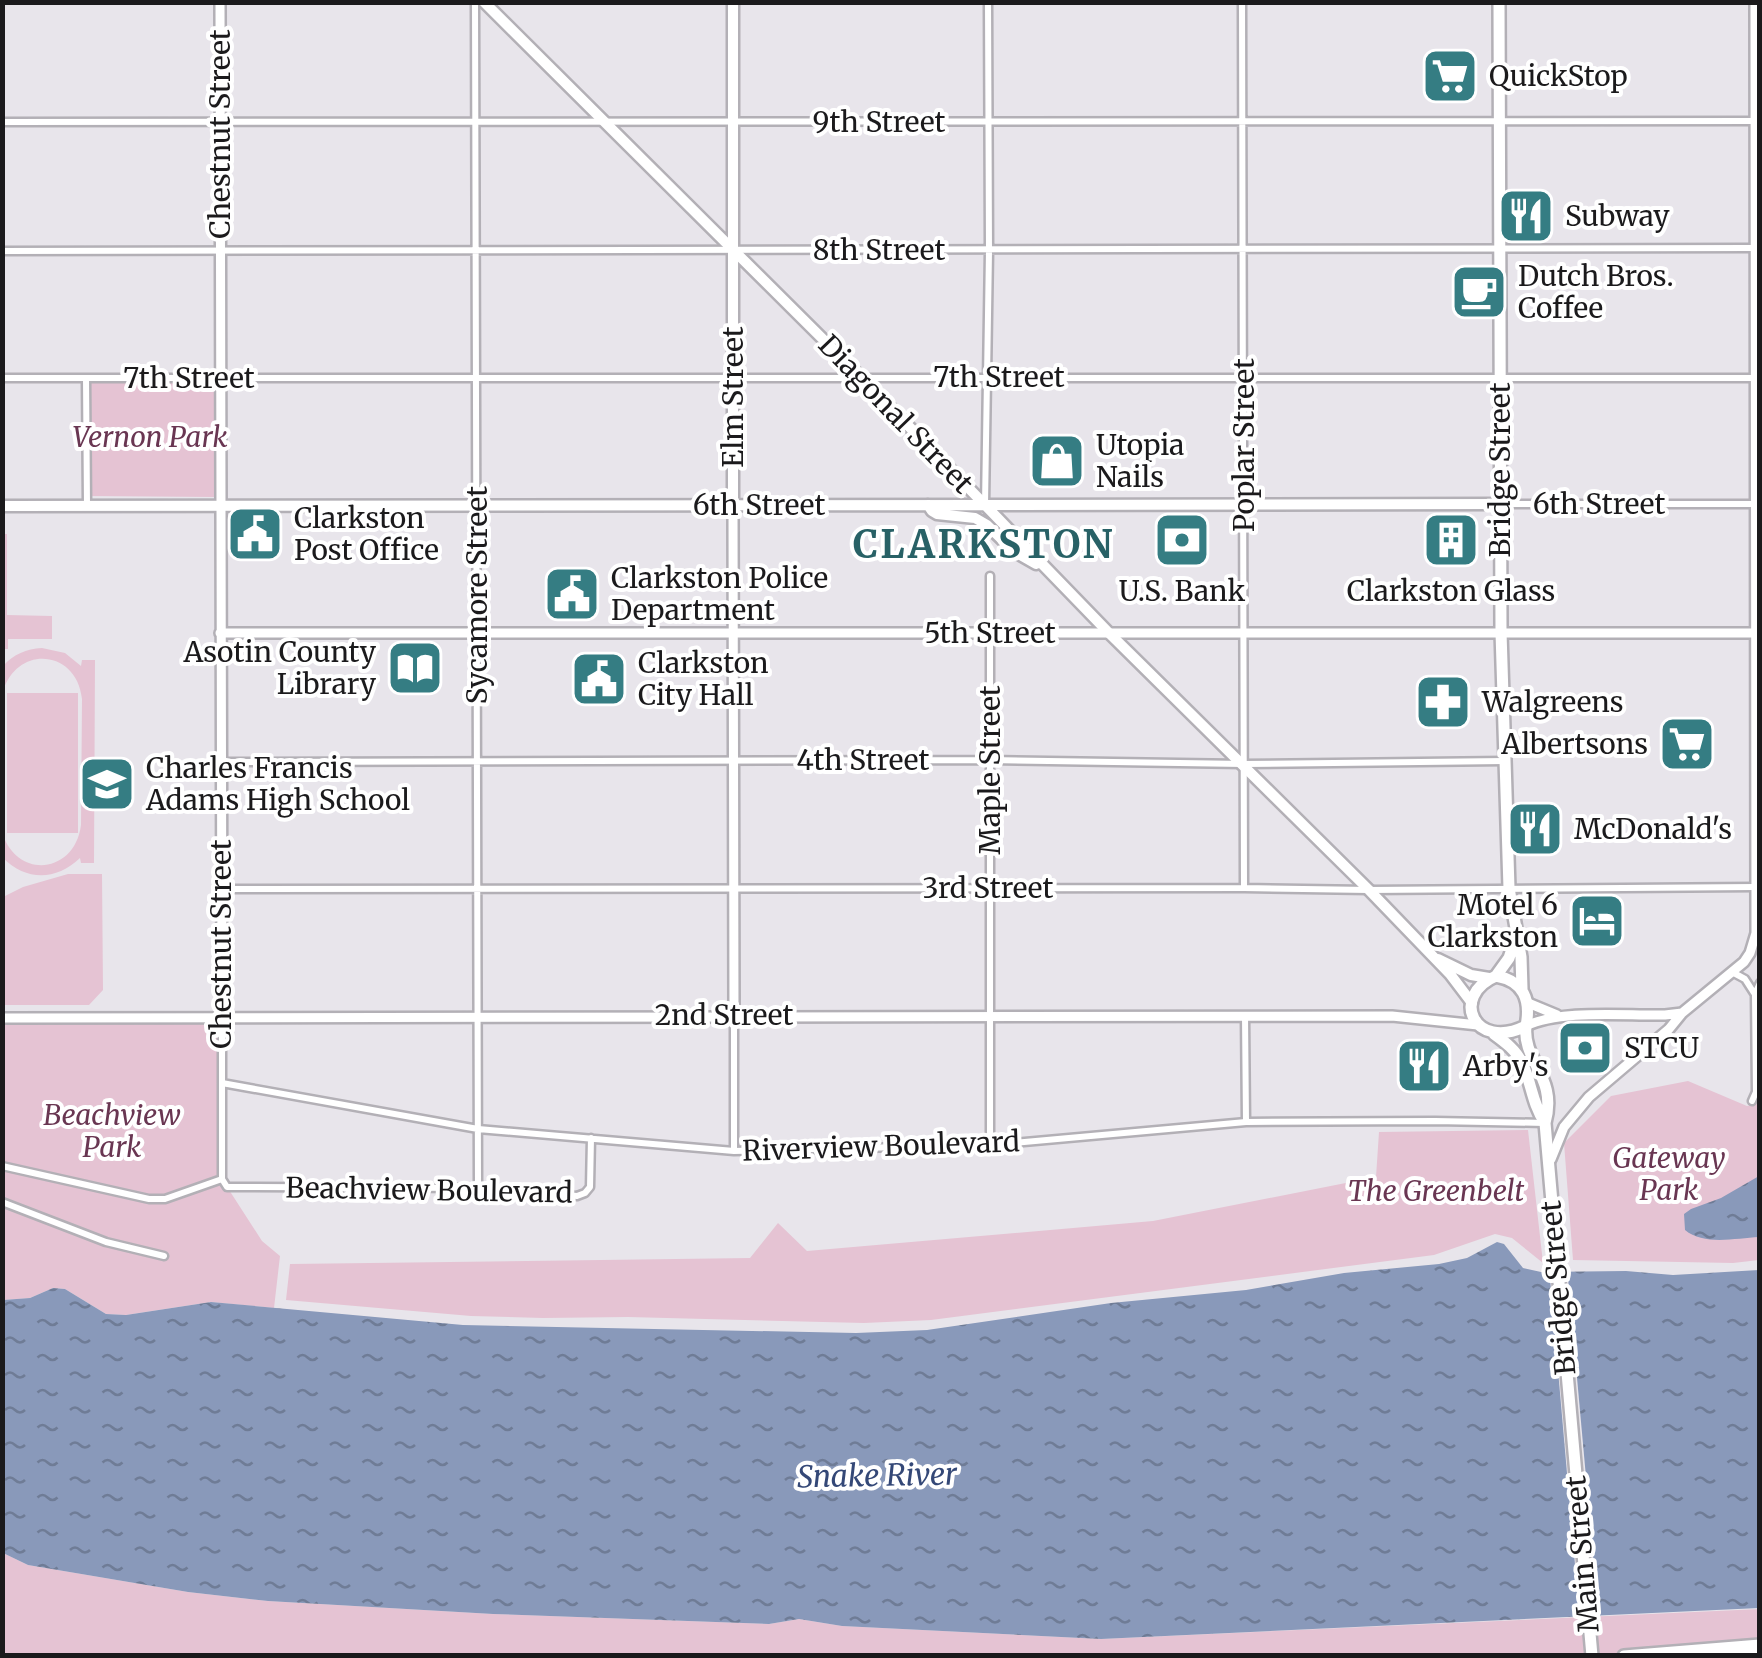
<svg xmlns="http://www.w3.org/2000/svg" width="1762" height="1658" font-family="Merriweather,serif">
<defs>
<pattern id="water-ripples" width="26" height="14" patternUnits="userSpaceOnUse" patternTransform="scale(2.5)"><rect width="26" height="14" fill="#8999ba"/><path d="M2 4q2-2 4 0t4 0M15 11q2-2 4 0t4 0" fill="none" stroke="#6f7c96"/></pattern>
</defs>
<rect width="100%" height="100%" fill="#e8e5eb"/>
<path fill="#e5c3d3" d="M86,378H214V497L86,496Z
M2,534H7V615L52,616V639H8V649H3Z
M42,648L65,653L81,666L82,660H95L94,863H81L80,858C56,881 26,881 3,858V835C19,880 75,873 81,825L82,699C77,650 18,644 3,691V666C14,654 26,649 42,648Z
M7,693H78V833H7Z
M68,874H102L103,990L89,1005H3V897L23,887Z
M222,1017V1179L262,1241L280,1256L274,1308L211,1302L126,1315L106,1314L65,1289L53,1288L30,1298L3,1300V1018Z
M1688,1081L1747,1106L1759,1103V1260L1733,1263L1573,1260L1564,1143L1611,1096Z
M1528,1130L1543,1263L1512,1238L1495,1234L1434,1255L931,1320L864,1323L628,1317L543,1318L471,1316L286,1300L290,1264L750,1258L778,1223L807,1251L1153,1221L1376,1177L1379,1132Z
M3,1553L28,1565L188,1592L268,1601L493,1614L769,1624L799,1619L842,1626L1101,1639L1760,1609L1759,1656H3Z"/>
<path fill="url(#water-ripples)" d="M1759,1176V1237C1736,1238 1704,1246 1685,1230L1684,1214L1691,1209L1721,1198Z
M1497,1242L1504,1244L1523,1268L1541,1272L1626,1271L1673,1275L1759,1270V1608L1101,1639L842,1626L799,1619L769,1624L493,1614L268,1601L188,1592L28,1565L3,1553V1300L30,1298L53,1288L65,1289L106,1314L126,1315L211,1302L463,1325L856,1333L927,1330L1111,1303L1246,1290L1344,1273L1439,1264L1467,1258Z"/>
<path fill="#e8e5eb" d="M1549,1267H1567L1599,1621L1580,1622Z"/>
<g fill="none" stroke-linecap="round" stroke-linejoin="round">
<g stroke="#b3b0b6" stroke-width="11">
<path id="minor" d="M475,2L478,1188
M1242,2L1244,888
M2,122L1755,121
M2,251C587,251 1171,250 1755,248
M2,378H1756
M86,378L87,506
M1501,504H1755
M985,505L989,251L988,2
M990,576V1145
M221,762L989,760L1244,764L1505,761
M222,889L1244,888L1369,890L1756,887
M1732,972L1745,979L1754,993
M1245,1016L1246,1122
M734,1017V1151
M222,1083L478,1129L734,1151L990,1145L1246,1122L1435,1121L1545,1123
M1752,1101L1756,1092L1755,994L1760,983
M2,1166L149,1199H165L222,1179V1017
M222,1179L227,1187L478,1188L577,1196L585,1193L590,1187L591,1138
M2,1202L106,1242L164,1256"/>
</g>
<g stroke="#b3b0b6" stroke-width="14">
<path id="tertiary" d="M220,2L222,1017
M733,505L734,1015
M220,633H1760
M1528,1003L1557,1015
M2,1018L1392,1016L1478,1025
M1526,1026C1561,1009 1625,1016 1665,1015L1682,1013
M1551,1159L1564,1127L1589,1097L1669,1029L1682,1013L1744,962L1750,953L1756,933L1755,2"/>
</g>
<g stroke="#b3b0b6" stroke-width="15">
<path id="secondary" d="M484,2L862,378L985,505L1500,504
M733,2V505"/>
</g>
<g stroke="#b3b0b6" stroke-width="15">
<path id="primary" d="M928,505L932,511L937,514L975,518L987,525L1015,552L1036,564
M2,506L985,505L1108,632L1369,890L1450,974L1472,1003
M1438,959L1471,975L1489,978"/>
</g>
<g stroke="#b3b0b6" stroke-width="16">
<path id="trunk" d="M1499,2L1501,632L1509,888L1521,957L1522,989
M1496,976C1524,981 1531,1000 1526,1026C1474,1052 1449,996 1496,976Z
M1496,976L1509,958L1515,940
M1526,1026C1522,1062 1558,1076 1545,1123L1592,1656
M1494,1034C1505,1042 1516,1050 1522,1063C1532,1083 1531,1101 1545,1123
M1733,1654L1760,1653
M1624,1656L1760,1645"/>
</g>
<use href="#minor" stroke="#fff" stroke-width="6"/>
<use href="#tertiary" stroke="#fff" stroke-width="9"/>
<use href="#secondary" stroke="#fff" stroke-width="10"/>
<use href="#primary" stroke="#fff" stroke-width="10"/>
<use href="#trunk" stroke="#fff" stroke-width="11"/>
</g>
<defs>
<g id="supermarket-square" transform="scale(2.875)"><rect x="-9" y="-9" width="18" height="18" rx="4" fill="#357d83" stroke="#fff"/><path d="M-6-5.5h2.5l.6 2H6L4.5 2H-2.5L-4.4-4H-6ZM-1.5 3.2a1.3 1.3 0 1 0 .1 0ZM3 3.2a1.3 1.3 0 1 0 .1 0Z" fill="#fff"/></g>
<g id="restaurant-square" transform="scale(2.875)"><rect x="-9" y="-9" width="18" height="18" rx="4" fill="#357d83" stroke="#fff"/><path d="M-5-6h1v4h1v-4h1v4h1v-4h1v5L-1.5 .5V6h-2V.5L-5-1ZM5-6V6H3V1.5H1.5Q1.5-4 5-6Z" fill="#fff"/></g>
<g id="cafe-square" transform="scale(2.875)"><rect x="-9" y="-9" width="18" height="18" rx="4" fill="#357d83" stroke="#fff"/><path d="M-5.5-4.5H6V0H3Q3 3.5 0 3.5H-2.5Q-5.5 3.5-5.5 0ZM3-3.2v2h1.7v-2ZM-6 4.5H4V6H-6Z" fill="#fff"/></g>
<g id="shop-square" transform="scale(2.875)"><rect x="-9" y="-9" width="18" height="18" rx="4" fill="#357d83" stroke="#fff"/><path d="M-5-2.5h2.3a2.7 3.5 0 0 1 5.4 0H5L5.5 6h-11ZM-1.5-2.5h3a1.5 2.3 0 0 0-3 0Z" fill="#fff"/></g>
<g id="civic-square" transform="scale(2.875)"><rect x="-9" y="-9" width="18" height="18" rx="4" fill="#357d83" stroke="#fff"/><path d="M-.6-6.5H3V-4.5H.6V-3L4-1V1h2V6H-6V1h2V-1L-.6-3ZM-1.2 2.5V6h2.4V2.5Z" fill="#fff"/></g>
<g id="bank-square" transform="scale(2.875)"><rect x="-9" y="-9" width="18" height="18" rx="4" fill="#357d83" stroke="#fff"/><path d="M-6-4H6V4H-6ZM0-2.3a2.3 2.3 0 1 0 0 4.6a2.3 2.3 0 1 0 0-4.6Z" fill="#fff"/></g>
<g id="building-square" transform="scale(2.875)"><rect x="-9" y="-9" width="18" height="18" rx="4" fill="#357d83" stroke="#fff"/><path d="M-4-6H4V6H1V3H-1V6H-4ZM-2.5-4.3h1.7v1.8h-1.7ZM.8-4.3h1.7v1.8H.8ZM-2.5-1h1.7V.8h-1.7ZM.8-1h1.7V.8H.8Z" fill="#fff"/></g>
<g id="library-square" transform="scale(2.875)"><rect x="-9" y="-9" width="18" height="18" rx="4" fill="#357d83" stroke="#fff"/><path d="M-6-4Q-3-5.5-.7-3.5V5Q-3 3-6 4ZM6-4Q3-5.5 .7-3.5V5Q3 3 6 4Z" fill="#fff"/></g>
<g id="pharmacy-square" transform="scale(2.875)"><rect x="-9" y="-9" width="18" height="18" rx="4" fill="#357d83" stroke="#fff"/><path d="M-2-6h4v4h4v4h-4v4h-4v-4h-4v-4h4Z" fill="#fff"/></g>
<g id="school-square" transform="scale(2.875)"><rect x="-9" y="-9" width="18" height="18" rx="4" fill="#357d83" stroke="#fff"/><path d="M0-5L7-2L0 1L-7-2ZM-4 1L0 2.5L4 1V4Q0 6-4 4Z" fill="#fff"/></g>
<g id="hotel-square" transform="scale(2.875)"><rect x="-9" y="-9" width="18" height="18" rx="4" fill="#357d83" stroke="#fff"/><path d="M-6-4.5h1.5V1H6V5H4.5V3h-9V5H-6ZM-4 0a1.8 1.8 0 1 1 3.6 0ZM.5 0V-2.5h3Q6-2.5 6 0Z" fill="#fff"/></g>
</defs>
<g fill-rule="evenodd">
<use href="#supermarket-square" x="1450" y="76"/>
<use href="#restaurant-square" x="1526" y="216"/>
<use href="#cafe-square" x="1479" y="292"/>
<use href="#shop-square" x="1057" y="461"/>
<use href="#civic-square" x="255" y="534"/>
<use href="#bank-square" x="1182" y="540"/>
<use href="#building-square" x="1451" y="540"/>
<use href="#civic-square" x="572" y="594"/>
<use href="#library-square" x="415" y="668"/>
<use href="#civic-square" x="599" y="679"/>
<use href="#pharmacy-square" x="1443" y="702"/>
<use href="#supermarket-square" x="1687" y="744"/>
<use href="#school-square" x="107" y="784"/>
<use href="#restaurant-square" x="1535" y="829"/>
<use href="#hotel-square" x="1597" y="921"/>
<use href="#bank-square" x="1585" y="1048"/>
<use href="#restaurant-square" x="1424" y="1066"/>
</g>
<g text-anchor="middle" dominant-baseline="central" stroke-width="8" stroke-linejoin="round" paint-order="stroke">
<g font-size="28" fill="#1b1a1c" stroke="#fff" text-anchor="start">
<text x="1489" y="76">QuickStop</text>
<text x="1565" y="216">Subway</text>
<text x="1518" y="276">Dutch Bros.<tspan x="1518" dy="32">Coffee</tspan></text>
<text x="1096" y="445">Utopia<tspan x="1096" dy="32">Nails</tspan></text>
<text x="294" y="518">Clarkston<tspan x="294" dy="32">Post Office</tspan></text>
<text x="611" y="578">Clarkston Police<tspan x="611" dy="32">Department</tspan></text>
<text x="1182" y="591" text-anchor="middle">U.S. Bank</text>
<text x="1451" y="591" text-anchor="middle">Clarkston Glass</text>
<text x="376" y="652" text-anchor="end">Asotin County<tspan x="376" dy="32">Library</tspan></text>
<text x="638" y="663">Clarkston<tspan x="638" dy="32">City Hall</tspan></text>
<text x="1482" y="702">Walgreens</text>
<text x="1648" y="744" text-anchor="end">Albertsons</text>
<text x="146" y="768">Charles Francis<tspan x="146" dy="32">Adams High School</tspan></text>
<text x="1574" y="829">McDonald's</text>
<text x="1558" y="905" text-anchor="end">Motel 6<tspan x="1558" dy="32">Clarkston</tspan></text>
<text x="1624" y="1048">STCU</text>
<text x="1463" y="1066">Arby's</text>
</g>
<g font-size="28" fill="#1b1a1c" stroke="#fff">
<text x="879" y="122">9th Street</text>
<text transform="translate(220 134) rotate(-90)">Chestnut Street</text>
<text x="879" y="250">8th Street</text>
<text x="999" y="377">7th Street</text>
<text x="189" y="378">7th Street</text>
<text transform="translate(733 397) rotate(-90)">Elm Street</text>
<text transform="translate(896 414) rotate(46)">Diagonal Street</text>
<text transform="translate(1244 445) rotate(-90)">Poplar Street</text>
<text transform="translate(1500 470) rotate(-90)">Bridge Street</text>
<text x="1599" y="504">6th Street</text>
<text x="759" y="505">6th Street</text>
<text transform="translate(477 595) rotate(-90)">Sycamore Street</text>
<text x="990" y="633">5th Street</text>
<text x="863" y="760">4th Street</text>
<text transform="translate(990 770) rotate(-90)">Maple Street</text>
<text x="988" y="888">3rd Street</text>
<text transform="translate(221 944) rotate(-90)">Chestnut Street</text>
<text x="724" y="1015">2nd Street</text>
<text transform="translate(881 1146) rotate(-2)">Riverview Boulevard</text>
<text transform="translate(429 1190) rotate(1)">Beachview Boulevard</text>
<text transform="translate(1558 1288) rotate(-95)">Bridge Street</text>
<text transform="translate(1582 1554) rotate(-95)">Main Street</text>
</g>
<g font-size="28" font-style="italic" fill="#693652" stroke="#fff">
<text x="150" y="437">Vernon Park</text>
<text x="112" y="1115">Beachview<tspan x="112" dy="32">Park</tspan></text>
<text x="1669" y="1158">Gateway<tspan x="1669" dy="32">Park</tspan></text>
<text x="1436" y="1191">The Greenbelt</text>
</g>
<g font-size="30" font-style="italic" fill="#344877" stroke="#fff">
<text transform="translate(877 1475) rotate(-1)">Snake River</text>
</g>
<g font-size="38" font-weight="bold" letter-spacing="2.5" fill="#286166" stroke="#fff">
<text x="984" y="544">CLARKSTON</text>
</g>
</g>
<rect width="1762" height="1658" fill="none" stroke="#1b1a1c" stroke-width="10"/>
</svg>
